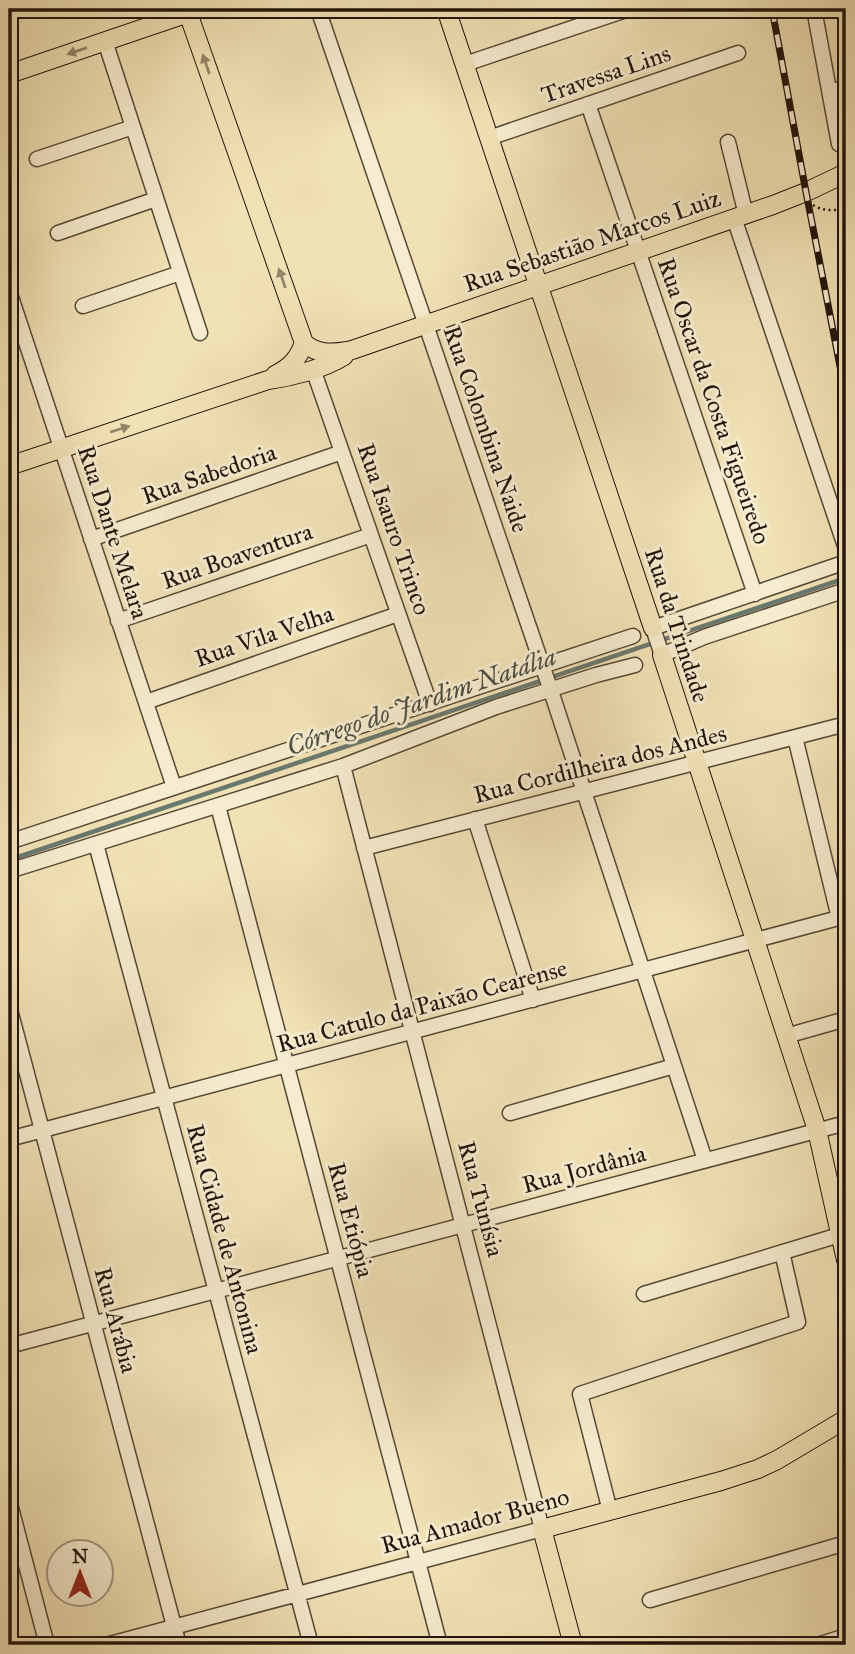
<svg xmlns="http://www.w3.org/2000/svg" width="855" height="1654" font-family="'IM FELL Great Primer',serif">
<rect width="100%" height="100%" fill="#f1e2b5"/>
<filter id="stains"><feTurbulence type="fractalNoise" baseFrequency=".00286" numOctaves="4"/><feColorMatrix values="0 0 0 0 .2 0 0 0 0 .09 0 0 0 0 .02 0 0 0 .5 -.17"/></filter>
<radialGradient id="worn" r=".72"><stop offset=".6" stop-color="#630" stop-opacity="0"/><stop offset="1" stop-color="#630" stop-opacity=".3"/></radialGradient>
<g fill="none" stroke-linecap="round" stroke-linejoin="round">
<path stroke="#6a796e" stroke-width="4.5" d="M9,860L846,578"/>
<g stroke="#554836" stroke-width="17">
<path id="minor" d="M318,9L551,691L705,1160
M814,9L839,144
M105,41L200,333
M465,64L629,9
M830,92L846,87
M588,104L755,594
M489,138L738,53
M728,142L746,215
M37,159L133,127
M734,218L846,549
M58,233L156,199
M9,291L174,787
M83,306L180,273
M313,369L430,704
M91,539L342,452
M846,562L653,628L662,655L704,637L846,590
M118,621L371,535
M146,702L398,614
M795,737L839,918
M218,806L440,1645
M475,819L533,1000
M9,842L633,636
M96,844L311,1645
M364,848L846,724
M9,871L343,766L496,707L596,675L635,665
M9,1006L179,1645
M786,1036L846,1019
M510,1113L674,1066
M9,1139L846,916
M644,1294L846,1233
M9,1346L846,1123
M9,1500L47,1645
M610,1511L580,1394L798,1322L782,1252
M650,1600L846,1543
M106,1645L542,1529L343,766
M817,1645L846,1636"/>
</g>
<g stroke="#21140c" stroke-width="20">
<path id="major" d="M446,9L653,628
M188,13L304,343
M9,74L200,9
M304,343C319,356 334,353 352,350L773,205L806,192L846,173
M275,375C291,367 298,359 304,343
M9,466L268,380C291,377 323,369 344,356
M662,655L817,1130L846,1260
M573,1645L542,1529L721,1481L758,1469L777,1460L846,1419"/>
</g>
<path stroke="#21140c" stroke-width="2.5" stroke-dasharray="2 3.5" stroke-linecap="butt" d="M813,205C824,212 834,210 846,209"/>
<use href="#minor" stroke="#f6eccf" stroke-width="14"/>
<use href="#major" stroke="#f1e2b5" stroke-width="18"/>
<g stroke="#21140c" stroke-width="7">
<path id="rail" d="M772,9L806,192L846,397"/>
</g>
<use href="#rail" stroke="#f6eccf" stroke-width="4.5" stroke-dasharray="13" stroke-linecap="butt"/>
</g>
<defs><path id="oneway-solid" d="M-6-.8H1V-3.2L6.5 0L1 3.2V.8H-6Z" transform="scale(1.75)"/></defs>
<g fill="#938569">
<use href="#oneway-solid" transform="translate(77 51) rotate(161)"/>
<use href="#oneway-solid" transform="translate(206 64) rotate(-109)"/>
<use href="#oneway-solid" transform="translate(282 278) rotate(-109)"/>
<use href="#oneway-solid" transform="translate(120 429) rotate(-18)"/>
</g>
<g text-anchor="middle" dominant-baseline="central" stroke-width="6" stroke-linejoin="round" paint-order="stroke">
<g font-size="24" fill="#21140c" stroke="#f6eccf">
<text transform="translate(606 74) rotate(-19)">Travessa Lins</text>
<text transform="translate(592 241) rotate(-19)">Rua Sebastião Marcos Luiz</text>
<text transform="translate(714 401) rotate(71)">Rua Oscar da Costa Figueiredo</text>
<text transform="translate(486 429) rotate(71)">Rua Colombina Naide</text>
<text transform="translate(209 474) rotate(-19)">Rua Sabedoria</text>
<text transform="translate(394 529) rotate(71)">Rua Isauro Trinco</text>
<text transform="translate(113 532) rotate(72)">Rua Dante Melara</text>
<text transform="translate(237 556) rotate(-19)">Rua Boaventura</text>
<text transform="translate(677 625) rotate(72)">Rua da Trindade</text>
<text transform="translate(264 636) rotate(-19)">Rua Vila Velha</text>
<text transform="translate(600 764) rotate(-14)">Rua Cordilheira dos Andes</text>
<text transform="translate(422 1006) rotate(-15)">Rua Catulo da Paixão Cearense</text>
<text transform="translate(584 1169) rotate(-15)">Rua Jordânia</text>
<text transform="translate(481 1199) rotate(75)">Rua Tunísia</text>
<text transform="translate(351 1220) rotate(75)">Rua Etiópia</text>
<text transform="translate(225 1239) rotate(75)">Rua Cidade de Antonina</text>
<text transform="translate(116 1320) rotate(75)">Rua Arábia</text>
<text transform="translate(475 1521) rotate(-15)">Rua Amador Bueno</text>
</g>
<g font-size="26" font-style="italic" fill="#4c4f45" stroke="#f6eccf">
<text transform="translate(421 701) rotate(-19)">Córrego do Jardim Natália</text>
</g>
</g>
<rect width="855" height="1654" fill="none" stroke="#f1e2b5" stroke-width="35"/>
<rect x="10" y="10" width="834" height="1633" fill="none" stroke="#21140c" stroke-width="3.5"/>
<rect x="18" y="18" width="820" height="1619" fill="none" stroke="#21140c" stroke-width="2"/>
<g transform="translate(80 1573)"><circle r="33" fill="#f6eccf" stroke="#a19681" stroke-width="2"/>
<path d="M0-5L12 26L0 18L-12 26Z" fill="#8f2418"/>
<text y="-10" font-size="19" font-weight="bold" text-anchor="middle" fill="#21140c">N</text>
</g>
<rect width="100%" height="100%" filter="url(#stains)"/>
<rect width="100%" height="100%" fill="url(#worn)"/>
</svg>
